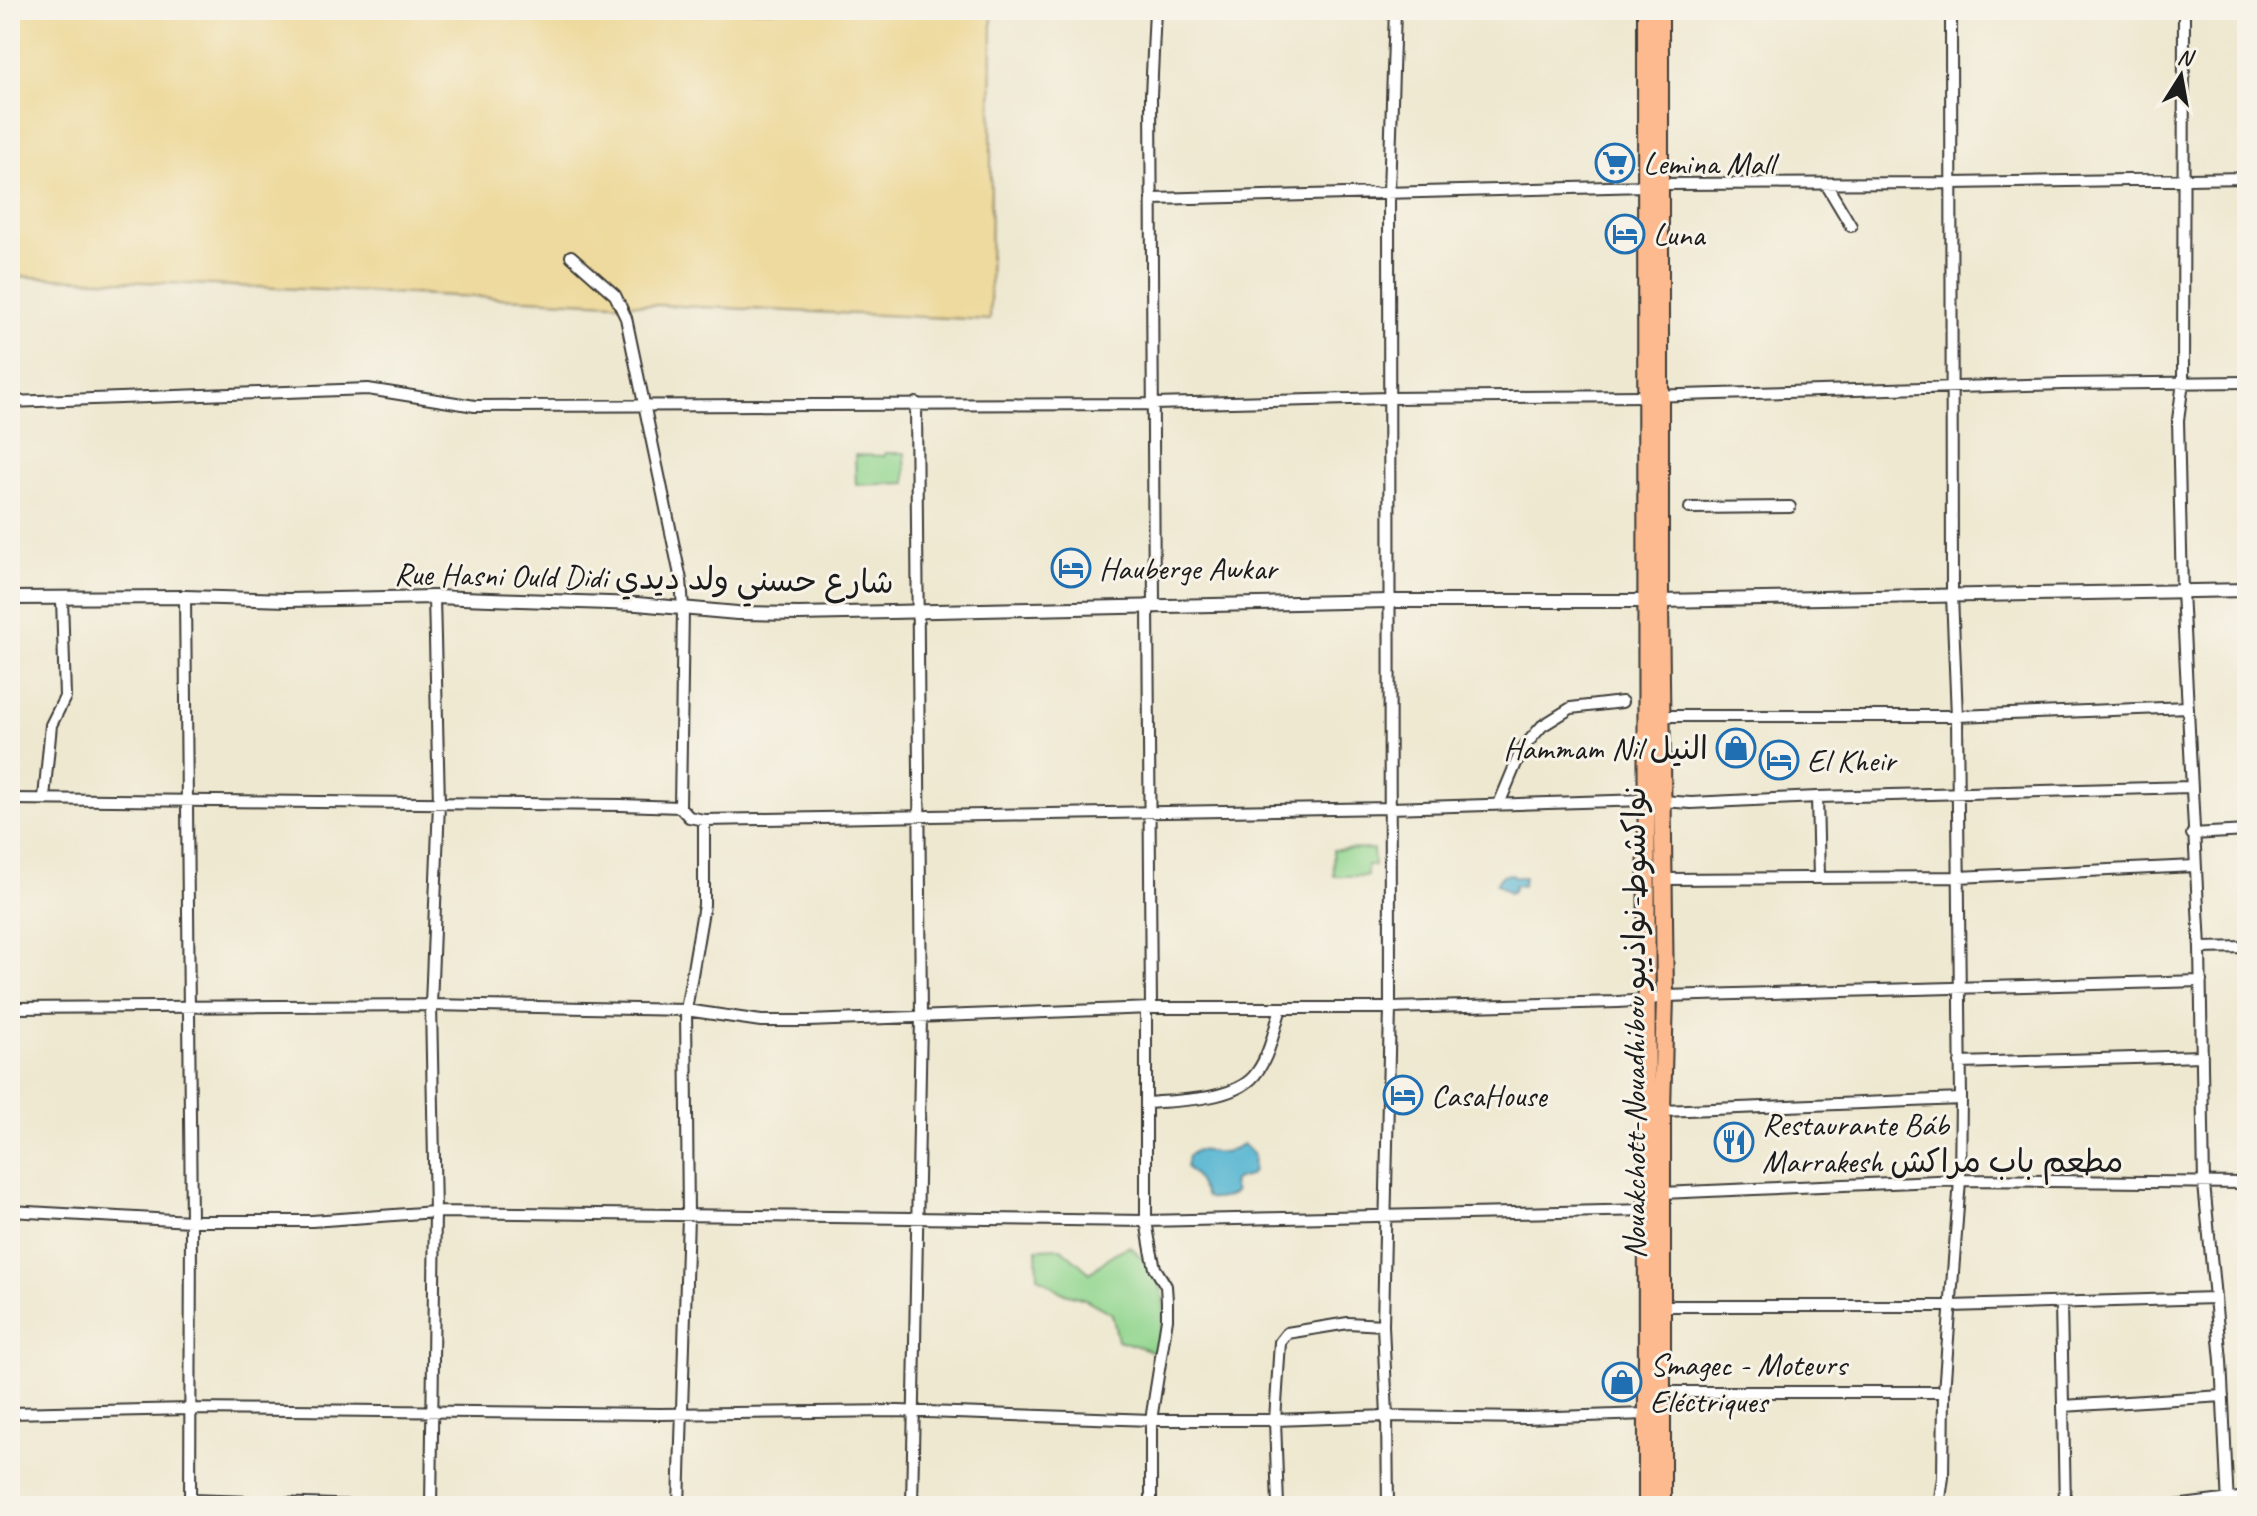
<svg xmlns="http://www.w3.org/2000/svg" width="2257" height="1516" font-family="Caveat,'Playpen Sans Arabic',sans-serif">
<rect width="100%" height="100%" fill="#f7f3e8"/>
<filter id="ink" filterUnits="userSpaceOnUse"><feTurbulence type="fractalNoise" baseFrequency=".0125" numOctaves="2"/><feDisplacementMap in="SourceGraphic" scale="16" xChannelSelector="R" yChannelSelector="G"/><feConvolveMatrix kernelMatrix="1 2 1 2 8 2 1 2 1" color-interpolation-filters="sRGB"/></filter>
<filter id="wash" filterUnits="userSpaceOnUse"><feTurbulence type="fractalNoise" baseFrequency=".006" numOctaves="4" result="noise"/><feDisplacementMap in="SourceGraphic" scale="32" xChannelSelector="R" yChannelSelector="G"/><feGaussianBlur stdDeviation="1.8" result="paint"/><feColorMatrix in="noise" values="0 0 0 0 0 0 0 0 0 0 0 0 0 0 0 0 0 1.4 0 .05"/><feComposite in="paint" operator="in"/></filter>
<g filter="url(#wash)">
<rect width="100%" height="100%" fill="#eee8d0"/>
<path fill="#92d68f" stroke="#577956" stroke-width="2" d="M885,453H905L906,483L856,485L855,455L884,456Z
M1373,849L1374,866H1367V876H1334L1333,850Z
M1130,1246C1138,1255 1151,1265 1156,1276C1170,1300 1163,1328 1155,1352L1118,1340L1112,1314L1085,1299L1061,1292L1038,1276L1037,1249L1061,1248L1090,1273L1113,1254Z"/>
<path fill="#eeda9e" stroke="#857b5d" stroke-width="2" d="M10,10H992L990,320L10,276Z"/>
<path fill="#54b5d2" stroke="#386877" stroke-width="2" d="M1512,874L1515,877H1524L1523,886L1515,885L1513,891L1509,893L1496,883L1503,875Z
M1243,1144L1254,1155L1253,1172L1248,1176L1234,1180L1232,1185L1235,1192C1230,1198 1213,1201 1206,1197L1195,1176L1186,1167L1188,1156L1197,1150L1225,1153Z"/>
</g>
<g filter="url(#ink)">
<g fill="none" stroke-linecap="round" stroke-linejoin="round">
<g stroke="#3c3b37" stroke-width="14">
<path id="minor" d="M2184,10L2183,382L2178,420L2182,591L2200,948L2204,1184L2221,1360L2228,1506
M1660,184L1952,183L2247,178
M1826,184L1851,226
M1153,199L1646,186
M571,256L615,295L626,318L681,580L683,608L680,807
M10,402L368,389L475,406L1153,404L1389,398L1646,396L2063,384L2247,382
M1690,508L1790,507
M185,597L191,1221L190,1506
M1148,605L1151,1008
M1154,606L1151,96L1155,10
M1662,716H1957L2188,707
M1817,797L1819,878
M44,798L51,725L65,697L62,598
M10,799L621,805L680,807L689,817L704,820L1390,808L1646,800
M1662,801L1691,803L1817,797L2191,787
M1499,804L1522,749L1542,726L1571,708L1622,702
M2192,834L2247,831
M1664,879L1958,877L2195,866
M2200,948L2247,947
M10,1008L431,1005L686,1010L761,1021H808L1151,1008H1390L1618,1002L1647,1000L1665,996L2201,981
M1146,1009V1221L1151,1250L1155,1268L1166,1286L1167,1301V1319L1151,1420V1506
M1960,1063L2202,1056
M1148,1103C1179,1100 1238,1101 1257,1072C1270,1054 1274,1030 1281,1008
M1662,1111L1961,1099
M1662,1193L1960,1180L2247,1183
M10,1211L191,1221H312L435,1212L1146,1221L1649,1210
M2061,1304L2065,1506
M1661,1306H1951L2214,1298
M1661,1392H1944
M2063,1406L2223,1396
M10,1413L190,1409L660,1414L898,1411L1151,1420H1275L1387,1416L1526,1418L1647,1414
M190,1500L365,1506
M431,1506L435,1212L431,1005L439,803L434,597
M679,1506L688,1216L686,1010L704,905V820
M912,1506L921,1017L916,403
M1278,1506L1275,1420L1280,1342L1287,1333L1348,1323L1383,1325
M1388,1506L1387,1416L1383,1325L1390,1008L1389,192L1395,10
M1939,1506L1943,1477L1944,1392L1960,1180L1961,1099L1957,716L1952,595L1951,10
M2175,1506L2247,1497"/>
</g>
<g stroke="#3c3b37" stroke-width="16">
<path id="tertiary" d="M10,598L185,597L288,600L434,597L637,604L737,613L799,614L1389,601H1660L2247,590"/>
</g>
<g stroke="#3c3b37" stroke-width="20">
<path id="trunk" d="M1646,10L1647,1506
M1660,10V601L1665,996L1662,1111V1506"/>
</g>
<use href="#minor" stroke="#fff" stroke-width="10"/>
<use href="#tertiary" stroke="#fff" stroke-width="12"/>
<use href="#trunk" stroke="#fcba8e" stroke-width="16"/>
</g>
</g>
<defs>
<g id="supermarket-ring" transform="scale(2)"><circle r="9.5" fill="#f7f3e8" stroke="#1f6fb2" stroke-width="1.5"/><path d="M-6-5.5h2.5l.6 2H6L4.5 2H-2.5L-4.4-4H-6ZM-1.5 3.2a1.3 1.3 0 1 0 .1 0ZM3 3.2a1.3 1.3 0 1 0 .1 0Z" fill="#1f6fb2"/></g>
<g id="hotel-ring" transform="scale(2)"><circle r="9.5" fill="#f7f3e8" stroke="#1f6fb2" stroke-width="1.5"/><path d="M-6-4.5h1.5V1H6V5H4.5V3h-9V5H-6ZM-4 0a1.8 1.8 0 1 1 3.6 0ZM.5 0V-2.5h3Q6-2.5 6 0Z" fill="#1f6fb2"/></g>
<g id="shop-ring" transform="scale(2)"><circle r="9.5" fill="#f7f3e8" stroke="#1f6fb2" stroke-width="1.5"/><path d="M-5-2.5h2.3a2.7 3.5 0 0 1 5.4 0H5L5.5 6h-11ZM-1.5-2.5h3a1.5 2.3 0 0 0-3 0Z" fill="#1f6fb2"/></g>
<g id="restaurant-ring" transform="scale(2)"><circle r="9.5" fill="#f7f3e8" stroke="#1f6fb2" stroke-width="1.5"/><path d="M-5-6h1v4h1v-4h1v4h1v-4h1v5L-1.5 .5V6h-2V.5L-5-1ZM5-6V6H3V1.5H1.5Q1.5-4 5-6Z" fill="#1f6fb2"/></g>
</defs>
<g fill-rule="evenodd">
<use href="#supermarket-ring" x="1615" y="163"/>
<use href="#hotel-ring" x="1625" y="234"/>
<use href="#hotel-ring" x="1071" y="568"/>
<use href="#shop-ring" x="1736" y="748"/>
<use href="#hotel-ring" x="1779" y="760"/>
<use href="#hotel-ring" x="1403" y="1095"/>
<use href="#restaurant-ring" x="1734" y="1142"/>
<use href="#shop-ring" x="1622" y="1382"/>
</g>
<g text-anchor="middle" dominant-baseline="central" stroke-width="6" stroke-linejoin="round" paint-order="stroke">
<g font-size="32" fill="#1c1c1c" stroke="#f7f3e8" text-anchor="start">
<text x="1643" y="163">Lemina Mall</text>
<text x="1653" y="234">Luna</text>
<text x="1099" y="568">Hauberge Awkar</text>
<text x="1708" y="748" text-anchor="end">Hammam Nil النيل</text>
<text x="1807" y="760">El Kheir</text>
<text x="1431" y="1095">CasaHouse</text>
<text x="1762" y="1124">Restaurante Báb<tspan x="1762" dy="37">Marrakesh مطعم باب مراكش</tspan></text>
<text x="1650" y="1364">Smagec - Moteurs<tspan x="1650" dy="37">Eléctriques</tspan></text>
</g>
<g font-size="32" fill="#1c1c1c" stroke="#f7f3e8">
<text transform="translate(644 578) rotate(1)">Rue Hasni Ould Didi شارع حسني ولد ديدي</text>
<text transform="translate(1634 1022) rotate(-90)">Nouakchott-Nouadhibou نواكشوط-نواذيبو</text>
</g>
</g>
<rect width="2257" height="1516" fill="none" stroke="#f7f3e8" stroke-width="40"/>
<g transform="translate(2181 76) rotate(11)" stroke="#f7f3e8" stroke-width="6" paint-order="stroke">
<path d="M0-6L14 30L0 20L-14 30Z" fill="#1c1c1c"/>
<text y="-12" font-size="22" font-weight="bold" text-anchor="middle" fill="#1c1c1c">N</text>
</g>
</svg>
